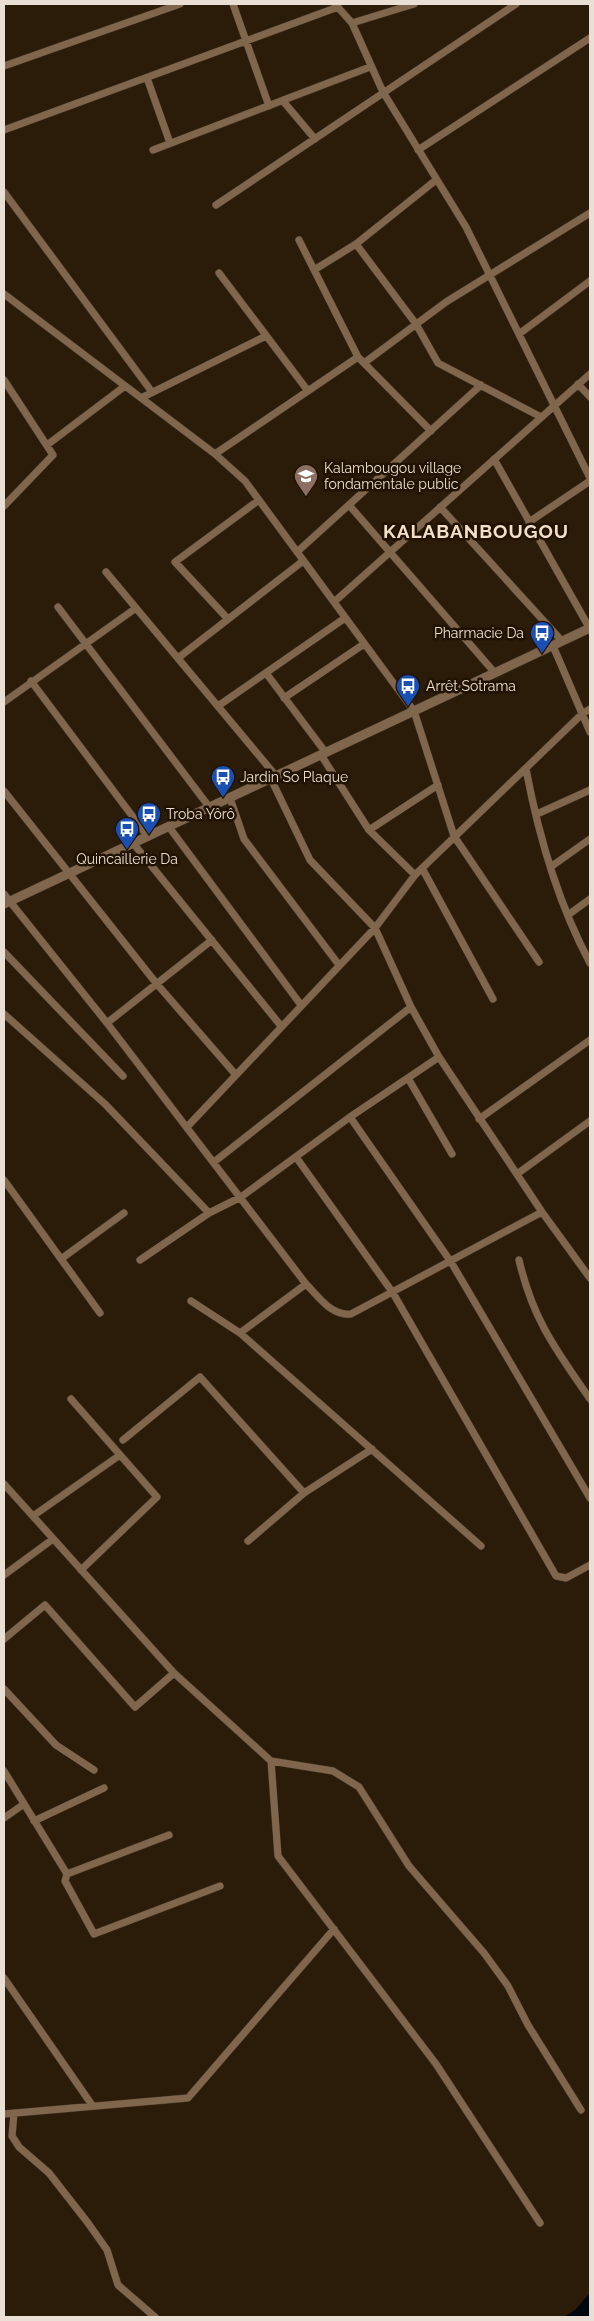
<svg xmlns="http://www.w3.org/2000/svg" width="594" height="2321" font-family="Raleway,sans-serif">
<rect width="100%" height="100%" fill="#2b1b09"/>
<path fill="#00080f" d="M590,2293V2317H564L575,2310Z"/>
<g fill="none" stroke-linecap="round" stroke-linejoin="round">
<g stroke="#463625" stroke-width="8">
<path id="minor" d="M233,4L269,106
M335,4L352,23L383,92L466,227L590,478
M352,23L414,4
M4,66L180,4
M147,78L170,143
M283,101L315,139
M4,130L338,7
M153,150L370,67
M418,150L590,38
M4,192L152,392
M216,205L516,4
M299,240L358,357L431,431
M356,244L416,324L438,363L541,417
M314,270L356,244L436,180
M219,273L308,391
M4,294L215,454L245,481L414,711L454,836L539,962
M519,334L590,281
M364,363L446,302L590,213
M4,380L53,455L4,506
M578,384L590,397
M141,398L266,336
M47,445L125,386
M215,454L358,357
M494,459L590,629
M349,505L495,673
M440,507L562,641
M529,522L590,481
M297,552L481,385
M106,572L276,776
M334,602L590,374
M58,607L210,808
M228,619L175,562L259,500
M553,646L590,732
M178,658L303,561
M266,673L326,753
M31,681L148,837
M284,698L364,644
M4,702L136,608
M218,706L345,618
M321,755L369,830L415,875
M526,769C538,833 559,905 590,963
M271,779L310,860L375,928L411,1007L439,1057L542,1212L590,1278
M4,791L156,983L236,1075
M230,798L244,839L339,965
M537,814L590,790
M169,827L301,1005
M369,830L438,785
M133,843L281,1026
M552,866L590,839
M422,868L493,999
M4,894L107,1023L306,1284C319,1297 331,1316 351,1314L542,1212
M568,915L590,899
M4,952L123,1076
M4,1014L105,1104L209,1213
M107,1023L212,940
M408,1078L452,1154
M350,1117L451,1262L590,1498
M479,1119L590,1040
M187,1127L375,928L415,875L582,714L590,709
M296,1157L393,1293L556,1576L566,1578L590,1565
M214,1162L411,1007
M517,1174L590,1121
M4,1180L100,1313
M61,1259L124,1213
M140,1260L209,1213L241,1197L350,1117L439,1057
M519,1260C533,1320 556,1350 590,1399
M191,1301L240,1333L481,1546
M240,1333L306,1284
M71,1399L157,1497L81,1570
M123,1440L200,1377L304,1493
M4,1484L174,1673L271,1761L333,1771L359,1787L409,1866L484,1953L508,1986L528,2025L581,2110
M33,1516L120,1455
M248,1541L304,1493L372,1449
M4,1575L53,1539
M4,1639L45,1605L135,1707L174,1673
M4,1689L56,1745L94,1770
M271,1761L278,1856L436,2064L540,2223
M4,1771L67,1874
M4,1818L24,1804
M34,1821L104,1788
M169,1835L67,1874L65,1881L94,1934L220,1886
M4,1978L92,2105
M14,2113L12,2136L19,2147L49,2173L88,2223L107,2250L118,2285L155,2317
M4,2114L188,2098L334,1929"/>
</g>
<g stroke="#463625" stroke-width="10">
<path id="tertiary" d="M4,904L590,628"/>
</g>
<use href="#minor" stroke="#7f664d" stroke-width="7"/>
<use href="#tertiary" stroke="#7f664d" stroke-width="9"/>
</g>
<defs>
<g id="school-pin" transform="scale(1.25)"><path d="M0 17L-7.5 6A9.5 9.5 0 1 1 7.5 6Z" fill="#8d6e63" stroke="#211202"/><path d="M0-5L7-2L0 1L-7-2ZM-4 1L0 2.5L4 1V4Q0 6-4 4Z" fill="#fff"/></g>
<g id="bus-pin" transform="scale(1.25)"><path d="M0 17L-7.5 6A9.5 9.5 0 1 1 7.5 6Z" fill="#1a4fb4" stroke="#211202"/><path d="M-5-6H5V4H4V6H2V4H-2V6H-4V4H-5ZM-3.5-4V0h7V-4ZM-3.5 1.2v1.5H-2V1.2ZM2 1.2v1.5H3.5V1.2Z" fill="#fff"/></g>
</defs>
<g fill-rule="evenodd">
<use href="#school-pin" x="306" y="476"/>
<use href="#bus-pin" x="542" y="633"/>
<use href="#bus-pin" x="408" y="686"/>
<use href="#bus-pin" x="223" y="777"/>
<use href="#bus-pin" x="149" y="814"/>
<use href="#bus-pin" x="127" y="829"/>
</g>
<g text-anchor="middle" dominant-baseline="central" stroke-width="5" stroke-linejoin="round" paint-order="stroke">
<g font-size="14" fill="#eadfd4" stroke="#211202" text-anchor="start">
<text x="324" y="468">Kalambougou village<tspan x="324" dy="16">fondamentale public</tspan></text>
<text x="524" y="633" text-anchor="end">Pharmacie Da</text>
<text x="426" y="686">Arrêt Sotrama</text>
<text x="240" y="777">Jardin So Plaque</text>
<text x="166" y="814">Troba Yôrô</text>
<text x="127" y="859" text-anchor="middle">Quincaillerie Da</text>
</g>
<g font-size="19" font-weight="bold" letter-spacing="1" fill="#f5dfc8" stroke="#211202">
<text x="476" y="531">KALABANBOUGOU</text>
</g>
</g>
<rect width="594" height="2321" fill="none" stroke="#eadfd4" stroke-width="10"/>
</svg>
